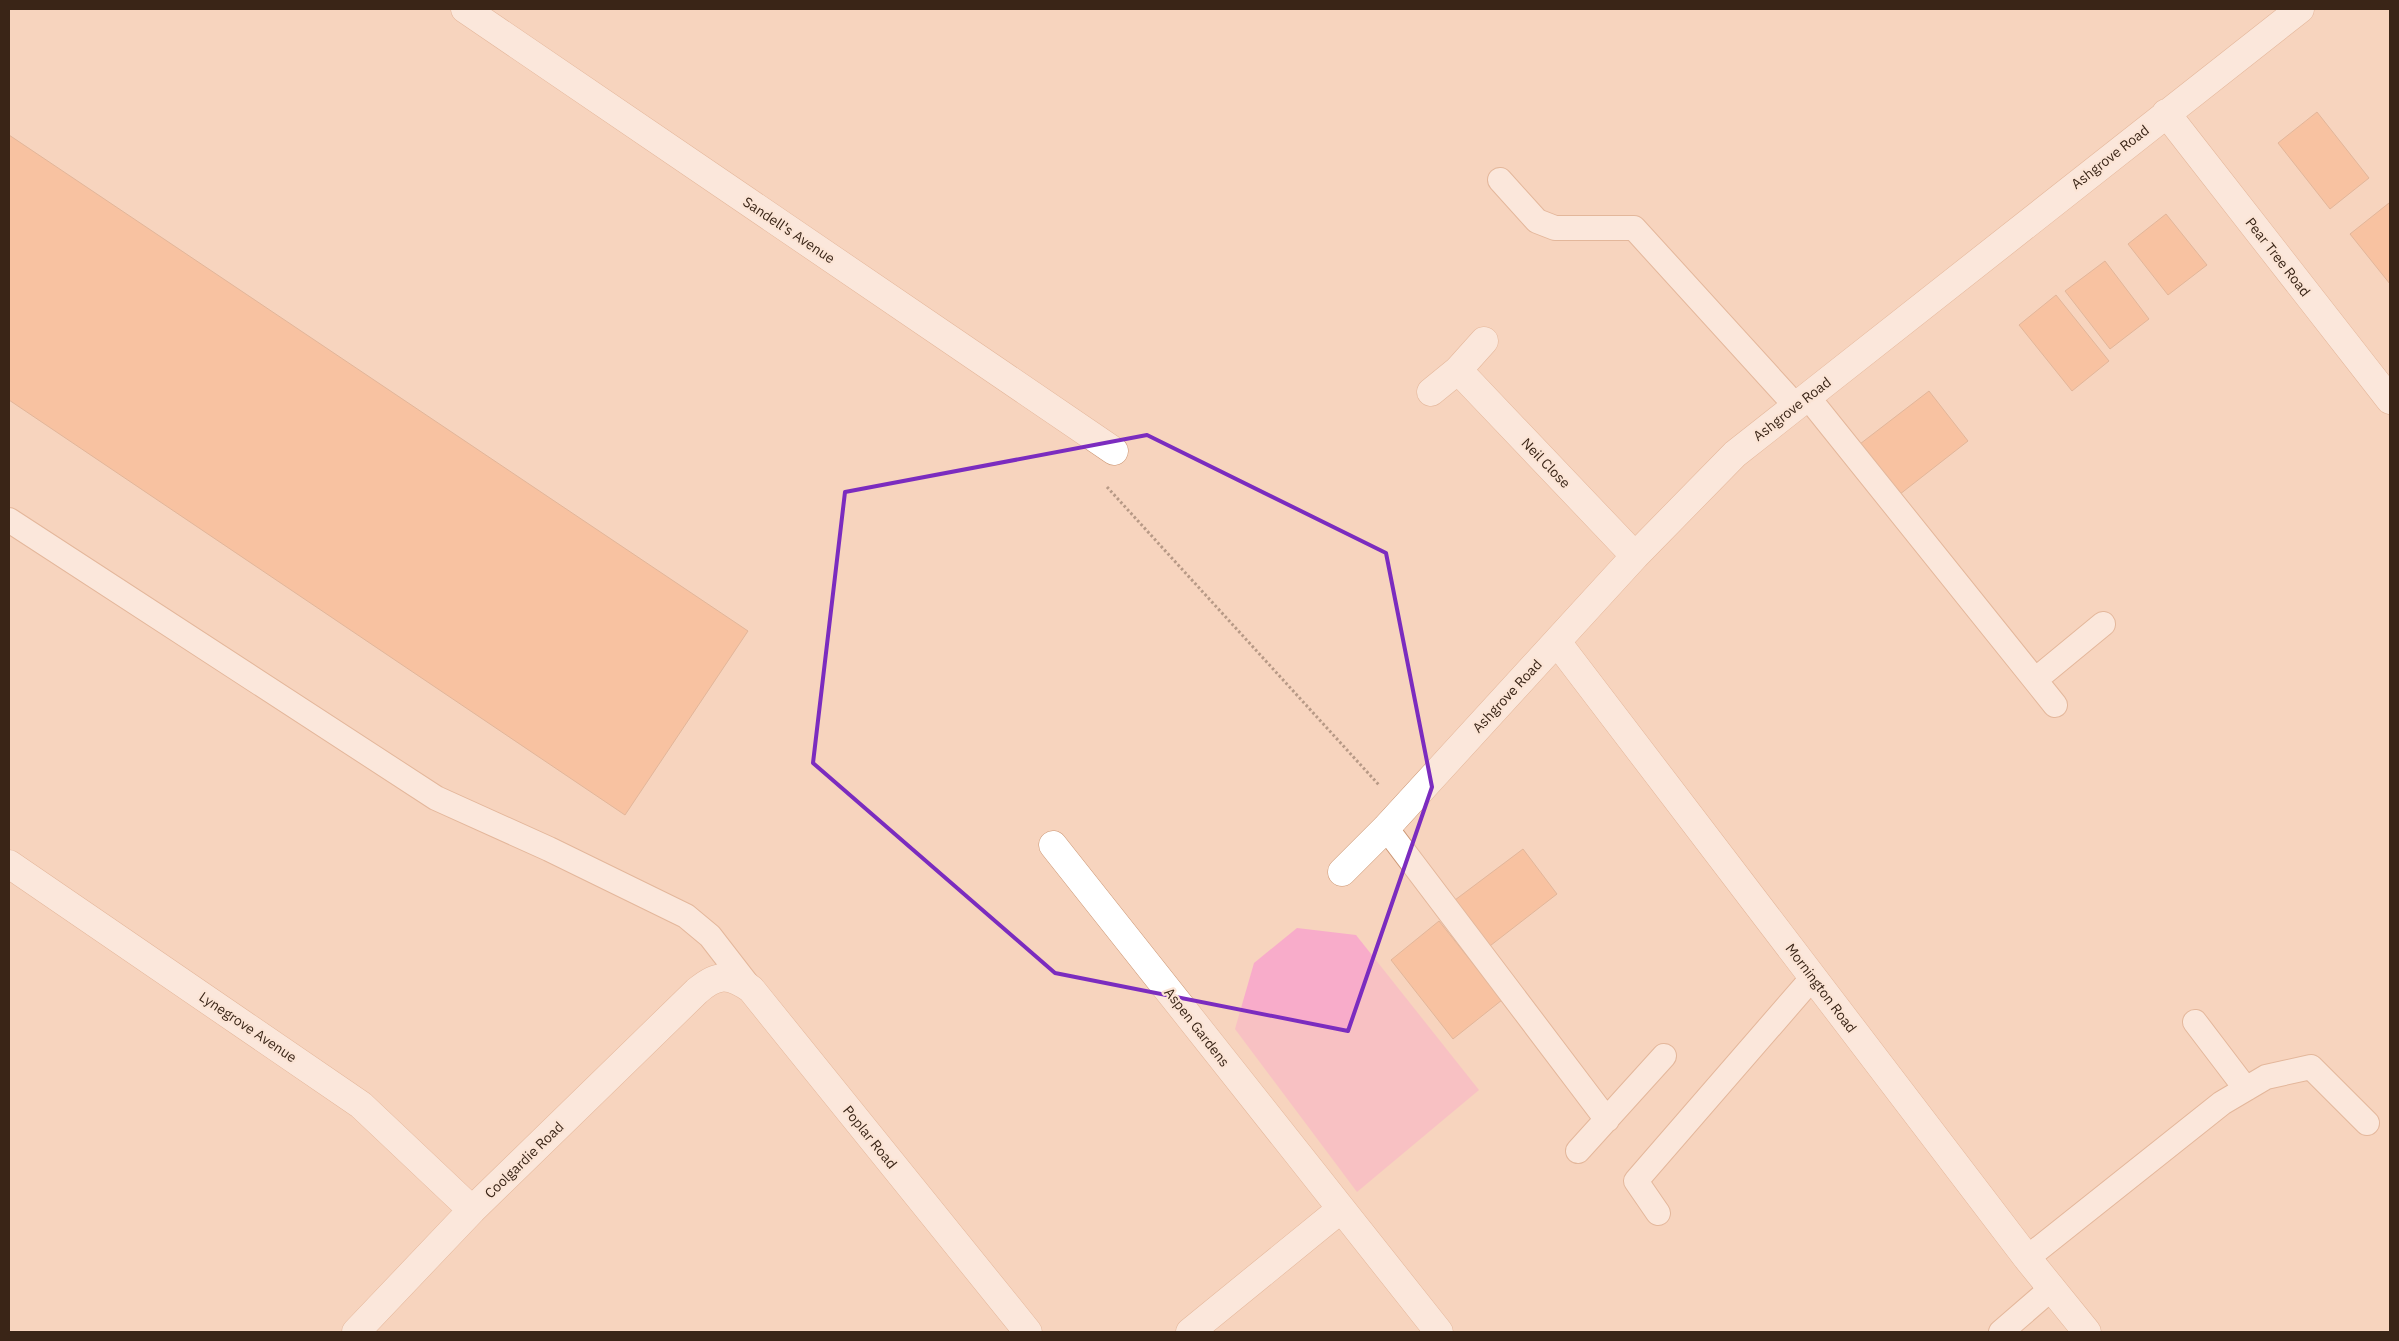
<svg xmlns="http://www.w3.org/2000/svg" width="2399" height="1341" font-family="'IBM Plex Sans',sans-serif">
<rect width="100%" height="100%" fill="#f7d4be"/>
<path fill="#f8acca" d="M1297,928L1356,935L1479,1090L1357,1192L1235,1029L1254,963Z"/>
<path fill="#f8ae7e" stroke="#c7916e" d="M2317,112L2369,178L2330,209L2278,143Z
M9,135L748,631L625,815L9,400Z
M2389,203L2390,205V284L2350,234Z
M2166,214L2207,265L2168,295L2128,244Z
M2105,261L2149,319L2110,349L2065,291Z
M2056,295L2109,361L2072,391L2019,325Z
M1929,391L1968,441L1895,498L1856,447Z
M1523,849L1557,894L1486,949L1451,903Z
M1439,921L1502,1000L1453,1039L1391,960Z"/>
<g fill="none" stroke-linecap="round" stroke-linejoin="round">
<g stroke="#cb9572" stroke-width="26">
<path id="service" d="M1500,180L1537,221L1555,228H1634L1796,406
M1807,396L2055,705
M9,520L436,798L549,849L686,916L710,936L751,989
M2035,680L2103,624
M1386,828L1607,1120
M2195,1022L2246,1089
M1578,1151L1664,1056
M1658,1213L1636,1181L1813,977
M2027,1258L2222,1103L2266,1077L2311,1067L2367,1123
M2001,1332L2052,1288"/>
</g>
<g stroke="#cb9572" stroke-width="29">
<path id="minor" d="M465,9L1114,451
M2166,113L2390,400
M1458,370L1635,556
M1431,392L1458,370L1484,341
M1557,642L2027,1258L2087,1332
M1053,845L1439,1332
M9,864L361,1105L472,1210
M1342,872L1386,828L1635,556L1735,454L2300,9
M356,1332L472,1210L697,991C718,973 729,974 751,989L1028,1332
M1190,1332L1341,1209"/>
</g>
<path stroke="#b79986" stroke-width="3" stroke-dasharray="2.5 2.5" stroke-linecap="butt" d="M1107,487L1379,785"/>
<use href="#service" stroke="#fff" stroke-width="24"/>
<use href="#minor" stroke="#fff" stroke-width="28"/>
</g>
<path d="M0 0H2399V1341H0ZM1147,435L1386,553L1432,787L1348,1031L1055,973L813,763L845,492Z" fill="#f7d4be" fill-opacity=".55" fill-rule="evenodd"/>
<path fill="none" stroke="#7b2cbf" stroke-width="4" stroke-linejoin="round" d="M1147,435L1386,553L1432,787L1348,1031L1055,973L813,763L845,492Z"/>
<g text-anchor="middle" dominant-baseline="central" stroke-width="4.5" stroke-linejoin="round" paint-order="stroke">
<g font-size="14" fill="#3a2517" stroke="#fbe4d5">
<text transform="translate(2110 157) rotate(-38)">Ashgrove Road</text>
<text transform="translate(789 230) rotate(34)">Sandell's Avenue</text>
<text transform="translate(2278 257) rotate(52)">Pear Tree Road</text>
<text transform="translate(1792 409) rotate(-38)">Ashgrove Road</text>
<text transform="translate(1546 463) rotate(46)">Neil Close</text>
<text transform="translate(1507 696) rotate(-47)">Ashgrove Road</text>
<text transform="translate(1821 988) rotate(53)">Mornington Road</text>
<text transform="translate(248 1027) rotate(34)">Lynegrove Avenue</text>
<text transform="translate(1197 1027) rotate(52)">Aspen Gardens</text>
<text transform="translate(870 1137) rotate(51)">Poplar Road</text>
<text transform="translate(524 1160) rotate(-44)">Coolgardie Road</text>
</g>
</g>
<rect width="2399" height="1341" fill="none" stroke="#3a2517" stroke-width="20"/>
</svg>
